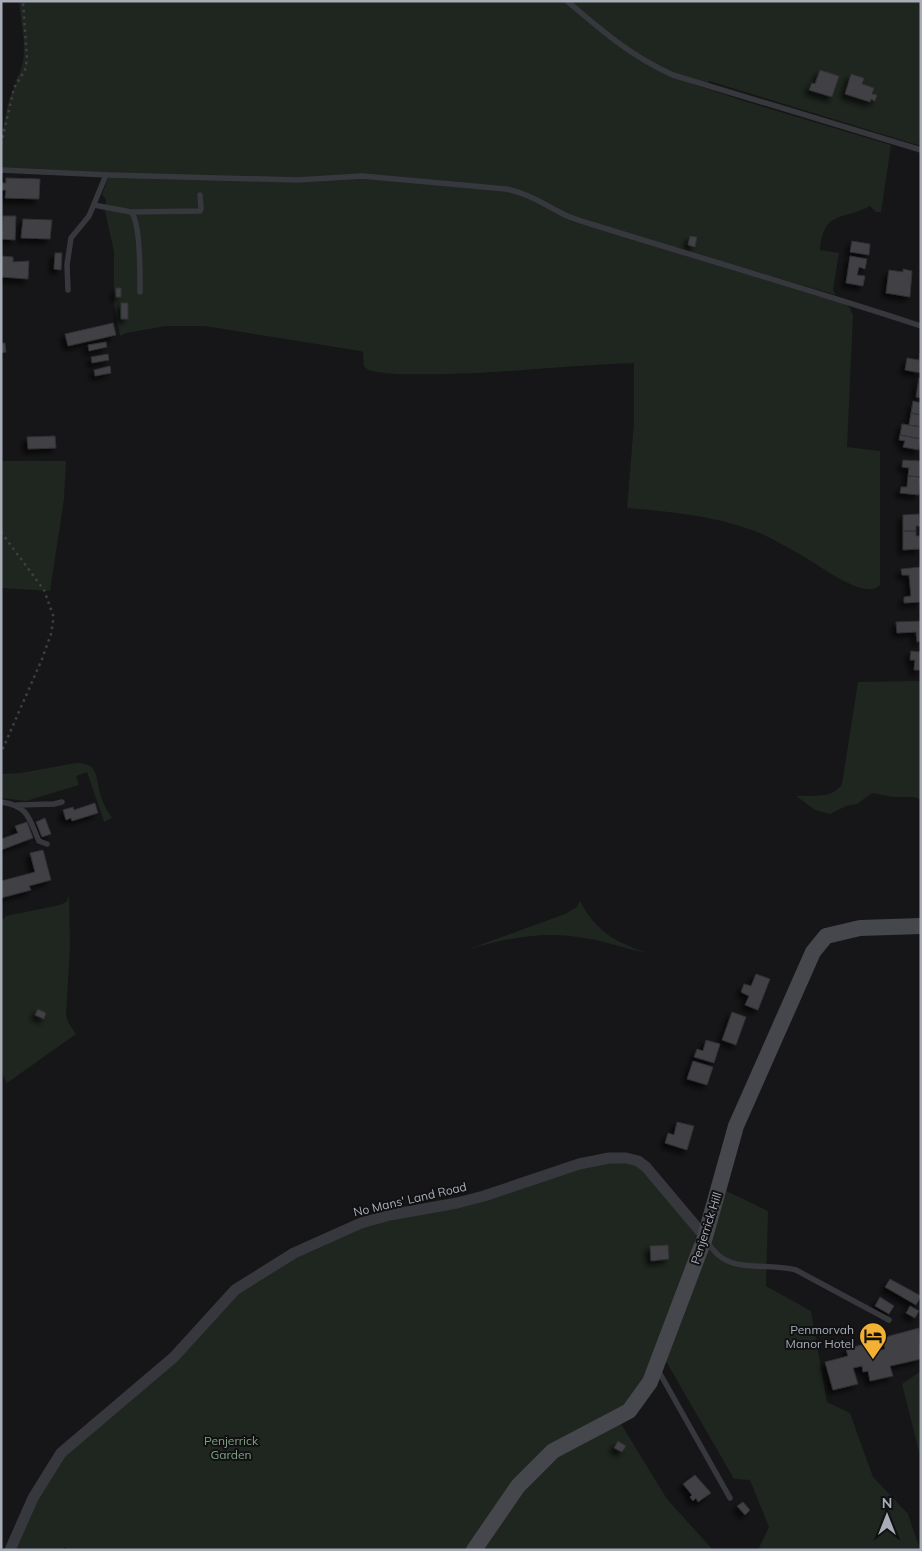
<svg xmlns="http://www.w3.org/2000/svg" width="922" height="1551" font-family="Mulish,sans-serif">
<defs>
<filter id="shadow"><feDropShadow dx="-4.5" dy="4.5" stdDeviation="2.5" flood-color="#0009"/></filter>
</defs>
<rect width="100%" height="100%" fill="#161618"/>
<path fill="#1e261f" d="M19,1H921V146L709,81L707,87L690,83L744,101L891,145L881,212H876L870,206C843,221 824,209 820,250L839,253L833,290L836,295L741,267L841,300L850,308L853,315L847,447L880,451V585C864,602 816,562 799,554C787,547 775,540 762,534C719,516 673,512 627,508L634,423V363C571,365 508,373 445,374C420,374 393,376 368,370L364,366L363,352L360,351L205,326H166L126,333L120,336L114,305V252L105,211L106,200L102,195L109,175L1,169C1,145 4,103 17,82L15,81C31,60 21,25 19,1Z
M1,461H66L64,499L50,591L1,588Z
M921,681V799L913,797H893L872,793L857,804L846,806L830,814L815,810L796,796C812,795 833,799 842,784L858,682Z
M76,763C98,762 96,777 100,793C102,802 107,810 112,818L104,822L87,772L76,776L79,785L26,801L1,798V774L21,773Z
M69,896L70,946L66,1014L68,1022L76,1034L7,1083L1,1072V921L6,916L60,905L66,902Z
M580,901C596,932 616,942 647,953C626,949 605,941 584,938C543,930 504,939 466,950L565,914L577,907Z
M610,1161L639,1165L697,1234L660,1347L627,1410L555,1452L618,1419L667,1499L713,1550H69L65,1547L62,1550H14L37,1499L65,1455L238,1294L297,1256L354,1229L583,1166Z
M722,1189L768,1211L766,1286L811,1311L827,1402L850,1413L873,1477L908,1514L920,1550H758L769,1527L750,1480L734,1479L667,1363L661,1359Z
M921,1371V1459L902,1384Z"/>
<path fill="#404145" stroke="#303034" filter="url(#shadow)" d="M820,70L839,76L832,97L809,90L812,83L815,84Z
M851,74L864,78L862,84L874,88L872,94L877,95L875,101L871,99L870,102L845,94Z
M6,178L40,179L39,199L5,198L6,190H1L2,183H6Z
M3,216H16L15,240L2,239Z
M23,219L52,220L50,239L21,238Z
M690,236L697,237L695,247L688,245Z
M852,241L870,244L869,255L850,252Z
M55,253H62L61,270L54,269Z
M1,256L13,257V262L29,261L28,279L1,277Z
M850,256L867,259L865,269L859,267L857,275L865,276L863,286L846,283Z
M903,269L912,271L910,297L886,293L889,270L903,272Z
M116,288H121V297H116Z
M121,303H128V319H121Z
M113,323L116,335L68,346L65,334Z
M106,342L107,347L89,351L88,345Z
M1,343H5L6,352L1,353Z
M920,353L921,373L905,370L907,358L919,360Z
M108,354L109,360L92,363L91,357Z
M110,366L111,373L95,376L94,370Z
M919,378L921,379V398L916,397Z
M913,401L921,403V415L911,413Z
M911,413L921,415V427L909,425Z
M902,424L921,427V439L900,435Z
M900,435L921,439L919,450L903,447L905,441L899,440Z
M55,436L56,448L28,449L27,437Z
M903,460L921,461V477L908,476L909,468L902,467Z
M908,476L921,477L919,495L900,493L901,487H907Z
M919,514L920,526H916V531H903V515Z
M903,531H916V536H920V549L903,550Z
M921,567V602L904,603V597L911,596L909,575H902L901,569Z
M921,621V641L917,642L916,632L897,633L896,622Z
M911,651L921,652V670H914L915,660H910Z
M95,803L98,813L72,821L71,818L66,820L63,810L73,807L74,810Z
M45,818L51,834L42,837L36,822Z
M27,822L33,838L1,850V839L18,833L15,826Z
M43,850L51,880L29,886L31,890L1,898V881L35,872L30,853Z
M756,974L770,979L758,1010L745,1005L749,996L741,992L744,984L751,986Z
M38,1009L46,1013L44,1019L35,1015Z
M732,1012L746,1017L736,1045L722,1040Z
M706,1040L720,1044L714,1063L694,1057L697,1049L703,1051Z
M693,1061L713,1067L707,1085L687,1079Z
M677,1122L694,1126L687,1150L665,1143L668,1133L674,1135Z
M668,1245L669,1259L651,1261L650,1246Z
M890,1279L921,1296L916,1305L885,1287Z
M880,1297L894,1306L889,1314L875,1306Z
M910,1306L919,1311L915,1318L906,1313Z
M919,1328L921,1359L890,1366L893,1376L870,1381L868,1371L863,1372L862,1366L853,1368L858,1384L833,1390L825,1362L848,1356L846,1349L872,1342L874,1352L885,1349L882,1338Z
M618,1441L626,1446L622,1452L614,1448Z
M695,1475L711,1493L698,1502L696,1498L693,1501L690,1497L692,1495L683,1484Z
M743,1502L750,1510L745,1515L737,1506Z"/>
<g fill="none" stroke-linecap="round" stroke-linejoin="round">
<path stroke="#3d3f44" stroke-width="2.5" stroke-dasharray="2.5 4" stroke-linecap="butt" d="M1,144L12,97L14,88L25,70L27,59L23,1
M1,532L44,590L53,615V621L51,634L42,659L1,753"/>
<path stroke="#37383d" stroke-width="5.5" d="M567,1C602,31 631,56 673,75L921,150
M1,170L109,175L297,180L362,176L506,189C528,193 545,205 565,215C574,219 584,222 594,225C703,259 812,290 921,326
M94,205L131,212C141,222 140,277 140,292
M131,212L200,211L201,209L200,195
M68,290L67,265L71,238L89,216L106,175
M1,802C29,806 29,819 39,841L47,844
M17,805L54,804L62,802
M707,1241C727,1277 762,1261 796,1270L889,1320
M658,1370L730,1498"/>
<path stroke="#37383d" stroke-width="11" d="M10,1550L33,1498L61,1453L174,1357L235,1290L294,1253L361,1223L390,1215L457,1203L484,1196L579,1164L609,1158H626L638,1161L646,1167L705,1237"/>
<path stroke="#45474d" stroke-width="16" d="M474,1550L518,1486L553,1451L629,1411L650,1382L705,1237L736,1126L813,952L826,936L860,928L921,926"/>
</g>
<defs>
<g id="hotel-pin" transform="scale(1.4375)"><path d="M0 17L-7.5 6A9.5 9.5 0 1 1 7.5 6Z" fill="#f2b134" stroke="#111113"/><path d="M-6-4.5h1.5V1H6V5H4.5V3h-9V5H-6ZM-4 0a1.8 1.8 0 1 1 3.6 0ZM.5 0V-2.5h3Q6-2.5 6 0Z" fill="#111"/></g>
</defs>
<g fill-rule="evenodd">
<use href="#hotel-pin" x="873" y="1336"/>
</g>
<g text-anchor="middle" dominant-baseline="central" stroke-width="4" stroke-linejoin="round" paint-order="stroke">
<g font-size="12" fill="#a8adb8" stroke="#111113">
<text transform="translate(410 1199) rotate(-13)">No Mans' Land Road</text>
<text transform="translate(706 1228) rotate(-72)">Penjerrick Hill</text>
</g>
<g font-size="12" fill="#a8adb8" stroke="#111113" text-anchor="end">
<text x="854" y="1329">Penmorvah<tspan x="854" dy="14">Manor Hotel</tspan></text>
</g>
<g font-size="12" fill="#7fa381" stroke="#111113">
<text x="231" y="1440">Penjerrick<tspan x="231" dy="14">Garden</tspan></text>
</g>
</g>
<rect width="922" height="1551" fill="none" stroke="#a8adb8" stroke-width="5"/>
<g transform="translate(887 1516)" stroke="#111113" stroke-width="4" paint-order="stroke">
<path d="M0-4L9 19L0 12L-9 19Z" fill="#a8adb8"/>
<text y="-8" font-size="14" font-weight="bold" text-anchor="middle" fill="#a8adb8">N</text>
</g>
</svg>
